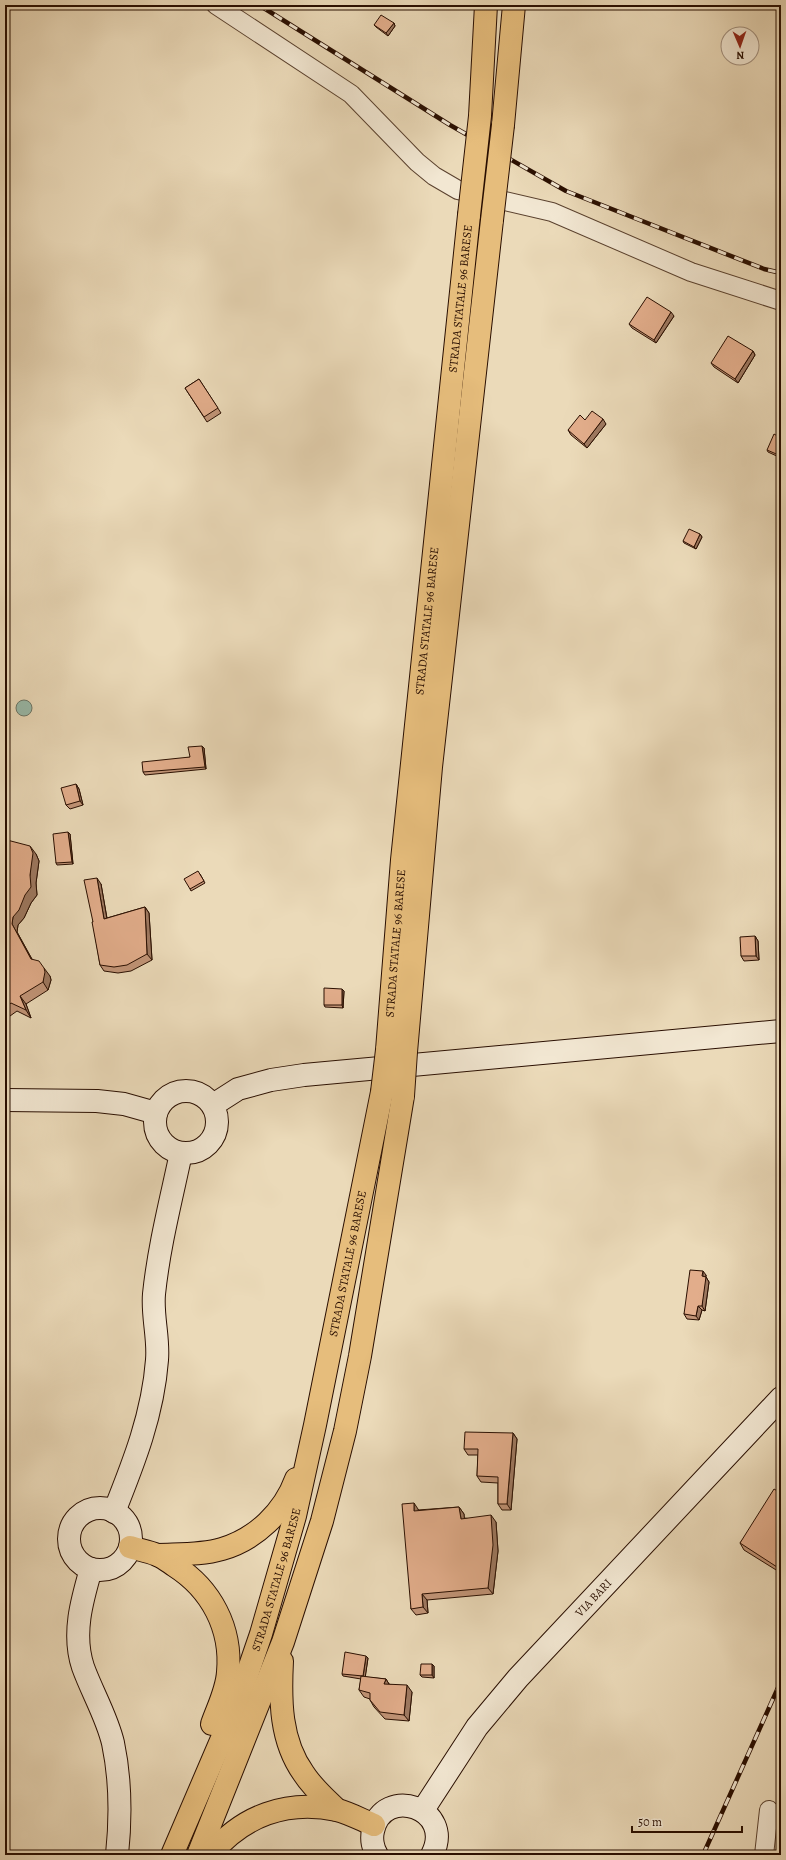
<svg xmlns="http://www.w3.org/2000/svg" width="786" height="1860" font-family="Alegreya,serif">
<rect width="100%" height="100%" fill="#ebdab9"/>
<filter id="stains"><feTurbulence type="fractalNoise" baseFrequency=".005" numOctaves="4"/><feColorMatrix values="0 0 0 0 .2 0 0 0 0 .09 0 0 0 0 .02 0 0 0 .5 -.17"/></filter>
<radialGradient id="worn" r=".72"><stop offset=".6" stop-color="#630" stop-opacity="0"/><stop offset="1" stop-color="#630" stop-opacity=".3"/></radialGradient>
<path fill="#99bbab" stroke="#6c7667" d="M16 708a8 8 0 1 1 16 0a8 8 0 1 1-16 0Z"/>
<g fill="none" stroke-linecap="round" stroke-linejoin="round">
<g stroke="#5a412e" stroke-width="20">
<path id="street" d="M216,5L351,94L417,162L434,176L458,190L552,212L691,272L781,301
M764,1855L769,1810"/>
</g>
<g stroke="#290e00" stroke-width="24">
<g id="secondary">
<circle cx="186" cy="1122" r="31"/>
<path d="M5,1100L97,1101L124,1104L156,1113"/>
<path d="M213,1105L238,1089L271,1080L304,1075L781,1031"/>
<circle cx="100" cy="1539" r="31"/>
<path d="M114,1512C134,1462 153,1414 157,1360C159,1338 152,1316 154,1294C159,1246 171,1200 181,1153"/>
<path d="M91,1569C82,1600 72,1634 83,1667C92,1692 107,1717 113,1743C121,1781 121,1817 117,1855"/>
<path id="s1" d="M423,1810L477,1727L518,1678L781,1398"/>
<path d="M377,1855C373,1849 371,1839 373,1831C383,1784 456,1808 432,1855"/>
</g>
</g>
<g stroke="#290e00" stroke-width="24">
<g id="highway">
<path d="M480,116L486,5"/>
<path d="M503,125L514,5"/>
<path id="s2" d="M387,1050L402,860L469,215"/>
<path d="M406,1052L431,767L492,220"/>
<path d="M130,1547C139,1550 148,1551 157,1555C163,1557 169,1562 175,1566C211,1589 232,1628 228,1672C227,1690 218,1707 212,1724"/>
<path d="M158,1555C179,1554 202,1555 222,1549C256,1539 284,1512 296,1479"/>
<path d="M282,1661C280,1700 280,1741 304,1774C313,1788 326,1799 337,1810"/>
<path id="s3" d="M172,1855L238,1701L261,1634L295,1516L315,1425L382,1092"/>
<path d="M198,1855L283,1642L322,1521L345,1431L360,1356L403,1096"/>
<path d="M210,1855C242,1816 287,1799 337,1810C349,1813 362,1820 374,1825"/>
</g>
</g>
<use href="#street" stroke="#f2e7d2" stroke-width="18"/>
<use href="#secondary" stroke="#f2e7d2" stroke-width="22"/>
<use href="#highway" stroke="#e6bd7c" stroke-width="22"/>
<g stroke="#290e00" stroke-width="4.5">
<path id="rail" d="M259,5L450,125L566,191L764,269L781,273
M703,1855L781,1681"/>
</g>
<use href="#rail" stroke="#f2e7d2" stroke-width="3" stroke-dasharray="9" stroke-linecap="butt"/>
<g stroke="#290e00" stroke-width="24" stroke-linecap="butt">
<path id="highway-bridge" d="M469,215L480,116
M492,220L503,125
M382,1092L387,1050
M403,1096L406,1052"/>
</g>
<use href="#highway-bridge" stroke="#e6bd7c" stroke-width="22"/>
</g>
<path fill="#c29578" stroke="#290e00" d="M394,23L395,26L388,36L376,27L374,25Z
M674,316L656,343L632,328L629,324Z
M753,351L755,355L738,383L714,367L711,363Z
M199,379L221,413L207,422L185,388Z
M585,420L606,424L587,448L571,435L568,430Z
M781,438V458L768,452L767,450Z
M700,534L702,537L696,549L684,543L683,541Z
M204,748L206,769L145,775L143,772L190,757Z
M76,784L79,789L83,805L70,809L66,805Z
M70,834L73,864L57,865L56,863Z
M5,845L36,854L39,861L36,883L37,895L31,903L24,918L18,925L17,932L32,959L50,976L51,980L48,990L26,1004L31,1018L17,1011L10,1016L5,1013Z
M200,874L205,883L191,891L190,889Z
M101,884L107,918L145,907L149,913L152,960L131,971L118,973L104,971L100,965L93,922Z
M755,936L758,941L759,960L744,961L741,956Z
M344,991L343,1008L325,1007L324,1005Z
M706,1275V1277L709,1282L705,1311L702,1310L699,1320L687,1319L684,1314Z
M513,1433L517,1439L511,1510H502L498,1504V1483L481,1482L477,1476L478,1455H468L464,1449Z
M781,1493V1573L744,1550L740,1543Z
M459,1507L464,1514V1518L496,1522L498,1551L493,1594L427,1600L428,1613L416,1615L411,1609L418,1509V1510Z
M368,1658L365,1677L386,1679L389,1684L412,1692L409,1721L385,1719L374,1707L370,1700V1699L364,1697L359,1690L361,1679L343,1676L342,1674Z
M432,1664L434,1666V1678L422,1677L420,1675Z"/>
<path fill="#9e7961" stroke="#290e00" d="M394,23L395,26L388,36L386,33Z
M671,312L674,316L656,343L654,340Z
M753,351L755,355L738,383L735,379Z
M603,419L606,424L587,448L584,444Z
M700,534L702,537L696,549L694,547Z
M202,746L204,748L206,769L205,767Z
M76,784L79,789L83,805L80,801Z
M68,832L70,834L73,864L72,862Z
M30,846L36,854L39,861L36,883L37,895L31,903L24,918L18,925L17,932L36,967L31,959L12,924L13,917L30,875Z
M97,878L101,884L108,925L104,919Z
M145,907L149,913L152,960L147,954Z
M755,936L758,941L759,960L756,956Z
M44,968L50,976L51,980L48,990L43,982Z
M342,989L344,991L343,1008L342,1005Z
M20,996L26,1004L31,1018L26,1010Z
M703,1271L706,1275L705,1280L706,1277L709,1282L705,1311L702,1306Z
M698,1306L702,1310L699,1320L696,1316Z
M513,1433L517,1439L511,1510L507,1504Z
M414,1503L418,1509L419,1517L414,1511Z
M459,1507L464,1514L465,1525L461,1519Z
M491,1515L496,1522L498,1551L493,1594L488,1588Z
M781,1561V1572L777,1567Z
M422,1594L427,1600L428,1613L423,1607Z
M366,1656L368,1658L365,1679L363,1677Z
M432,1664L434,1666V1678L432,1675Z
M386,1679L390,1686L384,1684Z
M407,1685L412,1692L409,1721L404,1715Z"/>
<path fill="#e2ad8b" stroke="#290e00" d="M381,15L394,23L386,33L374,25Z
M647,297L671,312L654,340L629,324Z
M728,336L753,351L735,379L711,363Z
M199,379L218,408L204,417L185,388Z
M592,411L603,419L584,444L568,430L580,415L585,420Z
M774,434L781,438V456L767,450Z
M689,529L700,534L694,547L683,541Z
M202,746L205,767L143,772L142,762L190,757L188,747Z
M76,784L80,801L66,805L61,788Z
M68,832L72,862L56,863L53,834Z
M7,840L30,846L33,853L30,875L31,887L25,895L19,910L13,917L12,924L31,959L39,961L44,968L45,972L43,982L20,996L26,1010L11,1003L5,1008V845H6Z
M198,871L204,881L190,889L184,879Z
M97,878L104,919L145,907L147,954L127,965L114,967L100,965L92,922H93L84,880Z
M755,936L756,956H741L740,937Z
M324,988L342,989V1005H324Z
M690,1270L703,1271L702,1276L706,1277L702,1306H698L696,1316L684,1314Z
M465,1432L513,1433L507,1504H498V1477L477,1476L478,1449H464Z
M774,1489L781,1493V1561L777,1567L740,1543Z
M414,1503V1511L459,1507L461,1519L491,1515L493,1545L488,1588L422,1594L423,1607L411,1609L402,1504Z
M345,1652L366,1656L363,1676L342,1674Z
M421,1664H432V1675H420Z
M361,1676L386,1679L384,1684L407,1685L404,1715L380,1712L370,1700V1693L359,1690Z"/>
<g text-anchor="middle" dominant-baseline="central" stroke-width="3" stroke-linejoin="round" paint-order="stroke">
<g font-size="12" fill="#290e00" stroke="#f2e7d2">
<text stroke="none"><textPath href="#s2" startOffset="755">STRADA STATALE 96 BARESE</textPath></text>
<text stroke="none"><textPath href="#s2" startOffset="431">STRADA STATALE 96 BARESE</textPath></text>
<text stroke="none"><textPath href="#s2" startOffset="107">STRADA STATALE 96 BARESE</textPath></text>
<text stroke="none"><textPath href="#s3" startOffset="619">STRADA STATALE 96 BARESE</textPath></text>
<text stroke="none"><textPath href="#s3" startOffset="295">STRADA STATALE 96 BARESE</textPath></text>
<text stroke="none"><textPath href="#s1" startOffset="273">VIA BARI</textPath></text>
</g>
</g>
<rect width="786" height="1860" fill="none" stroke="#ebdab9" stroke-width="20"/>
<rect x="6" y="6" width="774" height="1848" fill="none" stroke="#290e00" stroke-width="2"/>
<rect x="10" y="10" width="766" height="1840" fill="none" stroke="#290e00"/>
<g transform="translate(740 46) rotate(178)"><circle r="19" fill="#f2e7d2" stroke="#a2907e"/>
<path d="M0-3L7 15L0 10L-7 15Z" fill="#8f2418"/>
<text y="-6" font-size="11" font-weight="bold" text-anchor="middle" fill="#290e00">N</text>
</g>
<path d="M632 1826v6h110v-6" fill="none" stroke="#290e00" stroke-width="2"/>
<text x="638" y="1826" font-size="12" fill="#290e00" stroke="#f2e7d2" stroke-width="3" paint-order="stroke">50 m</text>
<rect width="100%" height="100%" filter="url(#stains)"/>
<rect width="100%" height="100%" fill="url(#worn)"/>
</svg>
